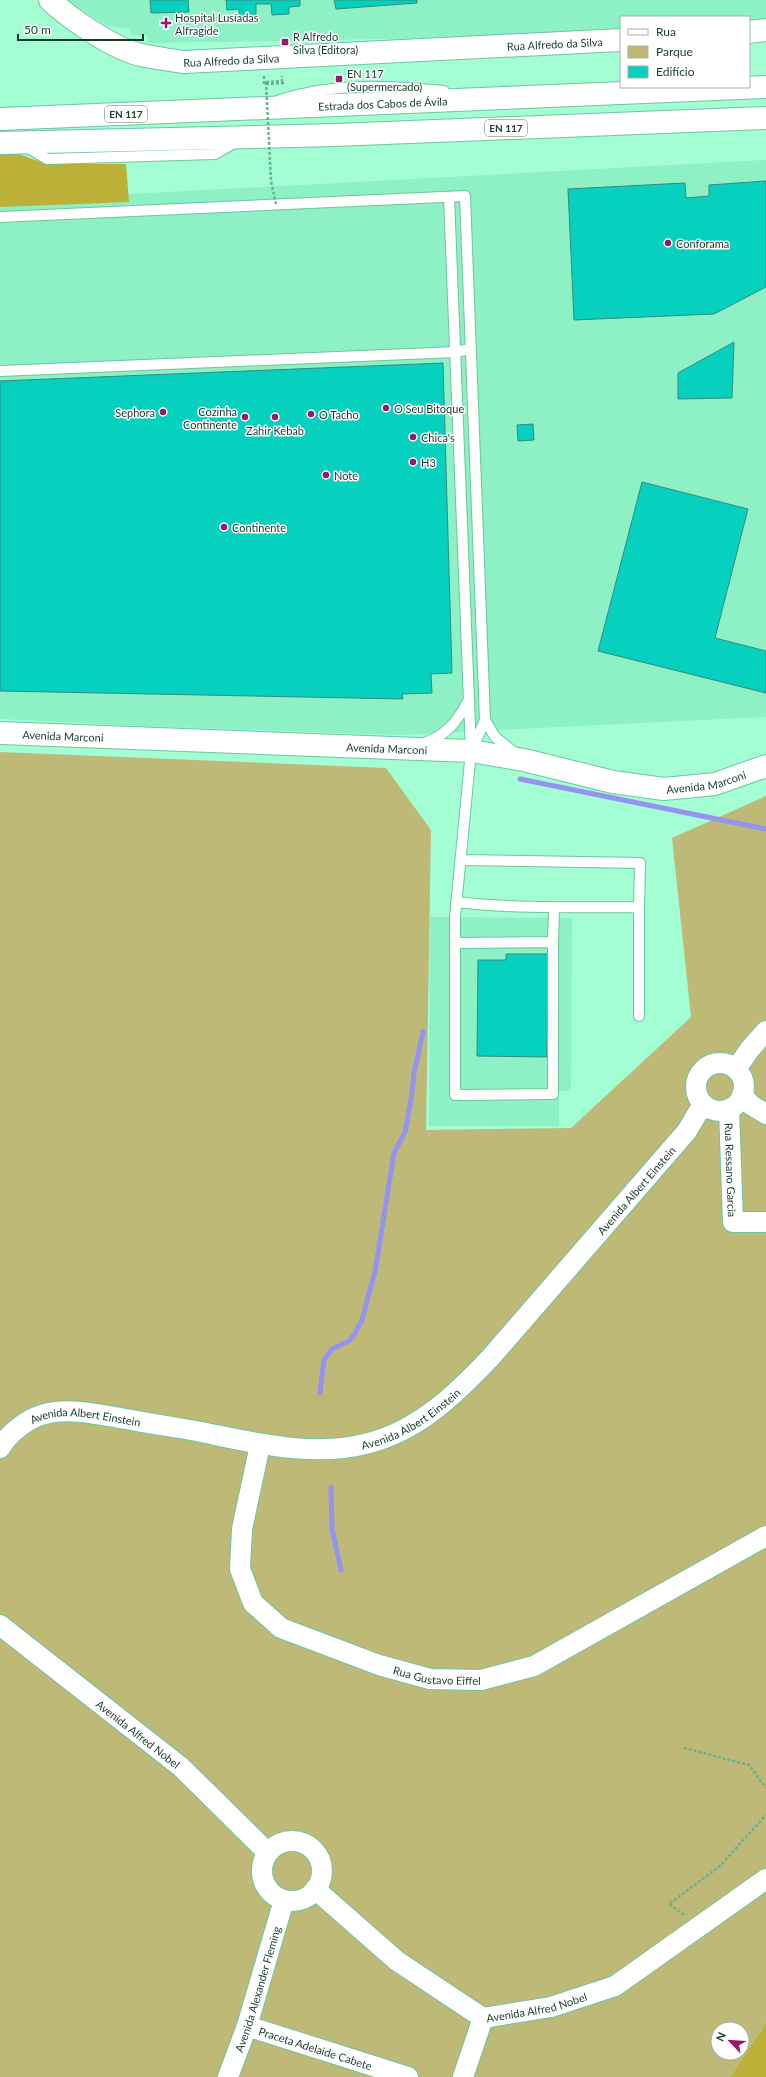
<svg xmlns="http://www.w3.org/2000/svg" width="766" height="2077" font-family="Lato,sans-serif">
<rect width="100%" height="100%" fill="#a3fed4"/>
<path fill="#8ef0c5" d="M67,0H766V25H749V17H621V31L441,38L148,43L147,35H131L130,29L107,26Z
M766,160V717L398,735L141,726L0,719V201Z
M430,917L572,918L571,1091H559V1126H429Z"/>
<path fill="#bfb978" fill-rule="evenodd" d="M0,752L386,768L431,830L426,1130L571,1128L691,1017L672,838L766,796V2023L730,2077H0ZM718,2029H742V2053H718Z"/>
<path fill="#bcb039" d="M16,153L46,164H126L129,202L0,207V154Z
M766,2023V2077H730Z"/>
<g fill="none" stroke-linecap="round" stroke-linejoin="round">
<path stroke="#9592f0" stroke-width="5" d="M520,779L766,829
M320,1393L324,1360L332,1349L349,1341L354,1335L362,1320L368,1297L375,1272L394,1153L405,1132L411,1100L414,1073L423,1032
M331,1487L332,1529L341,1570"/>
</g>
<path fill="#06d0be" stroke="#358b80" d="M150,0H188L189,12L151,13Z
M226,0H300V6L289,7V14L272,15L271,4H256V15L239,16V9L227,10Z
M334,0H417V3L336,9Z
M766,181V287L714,314L574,320L568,189L685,183L686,198L709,196V185Z
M734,342L732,398L678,399V373Z
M443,363L452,673L431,674L432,693L402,694L403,699L0,691V381Z
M533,424L534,440L518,441L517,425Z
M642,482L748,509L715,638L766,651V693L598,651Z
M506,954H548L547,1057L477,1056L478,960H506Z"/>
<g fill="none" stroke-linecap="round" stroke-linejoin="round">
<g stroke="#6cc69f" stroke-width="12">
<path id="service" d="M280,100C334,82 387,86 444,91
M25,146L47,159L215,154L236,142
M449,197L471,751L455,917V1095L553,1094V942L455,943
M0,217L465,196L485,720L473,748
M0,371L456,352L470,349
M485,720L495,737L516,754
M424,743C447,735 457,722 468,701
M456,902C517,909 578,907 639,907L640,863L461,860
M639,907V1016
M553,942L554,908"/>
</g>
<g stroke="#6cc69f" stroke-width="22">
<g id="minor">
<circle cx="720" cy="1087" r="24"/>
<path d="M736,1069L750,1049L766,1031"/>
<path d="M742,1095L751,1105L766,1114"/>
<path id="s1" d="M729,1109L733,1222H766"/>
<path id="s2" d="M260,1445L242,1529L240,1569L253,1603L281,1628L379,1665L430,1679L481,1680L534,1666L766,1536"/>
<path id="s3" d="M0,1448C9,1433 28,1418 45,1414C70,1407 101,1415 126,1419C151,1424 176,1427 201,1432C255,1443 314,1458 369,1443C419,1430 456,1394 491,1357L687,1131L703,1104"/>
<path id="s4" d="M0,1625L181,1767L268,1853"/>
<circle cx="292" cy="1871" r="30"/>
<path id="s5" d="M315,1889L397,1961L483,2018L551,2007L615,1986L766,1879"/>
<path id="s6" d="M247,2026L408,2077"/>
<path id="s7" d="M228,2077L247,2026L284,1900"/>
<path d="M463,2077L483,2018"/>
</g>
</g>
<g stroke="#6cc69f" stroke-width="24">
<g id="tertiary">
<path id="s8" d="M50,0C70,19 114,49 141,55C155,58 170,60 184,62L621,40"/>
<path d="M749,32L766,30"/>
<path id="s9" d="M0,733L471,751L524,760L613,782L664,789L715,784L766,766"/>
</g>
</g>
<g stroke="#6cc69f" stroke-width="24">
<g id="trunk">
<path id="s10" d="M0,119L766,87"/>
<path d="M0,143L335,135L766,118"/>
</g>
</g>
<path stroke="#6ab090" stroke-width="2.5" stroke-dasharray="3 2" stroke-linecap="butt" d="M265,77H264V84L286,83
M266,82L282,81V76
M684,1748L749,1765L766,1788
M684,1915L669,1904L720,1866L766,1815"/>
<use href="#service" stroke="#fff" stroke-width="10"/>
<use href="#minor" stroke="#fff" stroke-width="20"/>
<use href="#tertiary" stroke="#fff" stroke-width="22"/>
<use href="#trunk" stroke="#fff" stroke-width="22"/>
<path stroke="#6ab090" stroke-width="2.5" stroke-dasharray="3 2" stroke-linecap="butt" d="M266,82L271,181L276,204"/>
</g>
<g fill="#951770" stroke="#fff" stroke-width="1.5">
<path d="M164 17h4v4h4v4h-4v4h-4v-4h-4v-4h4z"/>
<rect x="281" y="38" width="8" height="8" rx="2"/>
<rect x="335" y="75" width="8" height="8" rx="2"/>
<circle cx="668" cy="243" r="4"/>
<circle cx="386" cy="408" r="4"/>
<circle cx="163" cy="412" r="4"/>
<circle cx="311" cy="414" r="4"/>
<circle cx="245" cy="417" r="4"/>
<circle cx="275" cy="417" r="4"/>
<circle cx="413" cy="437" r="4"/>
<circle cx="413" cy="462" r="4"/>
<circle cx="326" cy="475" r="4"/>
<circle cx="224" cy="527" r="4"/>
</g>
<g text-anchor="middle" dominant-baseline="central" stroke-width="3" stroke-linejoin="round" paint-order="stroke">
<g fill="#fff" stroke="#5c766b" stroke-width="1">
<rect x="105" y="106" width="42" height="16" rx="3"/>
<rect x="485" y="120" width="42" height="16" rx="3"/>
</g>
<g font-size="10" font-weight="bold" fill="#163c2c">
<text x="126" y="114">EN 117</text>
<text x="506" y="128">EN 117</text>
</g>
<g font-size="11" fill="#163c2c" stroke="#fff" text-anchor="start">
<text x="175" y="17">Hospital Lusíadas<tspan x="175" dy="13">Alfragide</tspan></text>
<text x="293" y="36">R Alfredo<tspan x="293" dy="13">Silva (Editora)</tspan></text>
<text x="347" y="73">EN 117<tspan x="347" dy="13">(Supermercado)</tspan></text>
<text x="676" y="243">Conforama</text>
<text x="394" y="408">O Seu Bitoque</text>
<text x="237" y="411" text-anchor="end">Cozinha<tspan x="237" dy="13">Continente</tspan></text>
<text x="155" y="412" text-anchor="end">Sephora</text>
<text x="319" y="414">O Tacho</text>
<text x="275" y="430" text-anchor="middle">Zahir Kebab</text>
<text x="421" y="437">Chica's</text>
<text x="421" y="462">H3</text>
<text x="334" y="475">Note</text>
<text x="232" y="527">Continente</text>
</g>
<g font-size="11" fill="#163c2c" stroke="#fff">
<text stroke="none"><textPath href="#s8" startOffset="522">Rua Alfredo da Silva</textPath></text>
<text stroke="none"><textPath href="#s8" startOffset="198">Rua Alfredo da Silva</textPath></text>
<text stroke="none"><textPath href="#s10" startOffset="383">Estrada dos Cabos de Ávila</textPath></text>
<text stroke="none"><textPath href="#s9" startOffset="63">Avenida Marconi</textPath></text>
<text stroke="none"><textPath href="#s9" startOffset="387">Avenida Marconi</textPath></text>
<text stroke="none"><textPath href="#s9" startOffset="711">Avenida Marconi</textPath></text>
<text stroke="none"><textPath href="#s1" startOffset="61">Rua Ressano Garcia</textPath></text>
<text stroke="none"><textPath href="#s3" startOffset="758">Avenida Albert Einstein</textPath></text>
<text stroke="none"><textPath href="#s3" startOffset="434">Avenida Albert Einstein</textPath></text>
<text stroke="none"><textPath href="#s3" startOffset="98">Avenida Albert Einstein</textPath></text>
<text stroke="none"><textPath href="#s2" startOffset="364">Rua Gustavo Eiffel</textPath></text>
<text stroke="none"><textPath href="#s4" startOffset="176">Avenida Alfred Nobel</textPath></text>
<text stroke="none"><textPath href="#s7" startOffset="93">Avenida Alexander Fleming</textPath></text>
<text stroke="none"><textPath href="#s5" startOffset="267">Avenida Alfred Nobel</textPath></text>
<text stroke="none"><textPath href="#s6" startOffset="72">Praceta Adelaide Cabete</textPath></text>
</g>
</g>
<rect x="620" y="16" width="130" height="72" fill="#ffffff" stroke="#a2b1ab"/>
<rect x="628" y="29" width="20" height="6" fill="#ffffff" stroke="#a2b1ab"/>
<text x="656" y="36" font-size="12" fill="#163c2c">Rua</text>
<rect x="628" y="46" width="20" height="12" fill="#bfb978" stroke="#a2b1ab"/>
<text x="656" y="56" font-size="12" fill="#163c2c">Parque</text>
<rect x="628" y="66" width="20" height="12" fill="#06d0be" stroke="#a2b1ab"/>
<text x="656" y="76" font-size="12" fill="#163c2c">Edifício</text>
<g transform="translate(730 2041) rotate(295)"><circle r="19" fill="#ffffff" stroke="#a2b1ab"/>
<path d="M0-3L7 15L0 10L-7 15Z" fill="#951770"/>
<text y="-6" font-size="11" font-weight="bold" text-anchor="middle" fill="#163c2c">N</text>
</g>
<path d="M18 34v6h125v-6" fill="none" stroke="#163c2c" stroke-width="2"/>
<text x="24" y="34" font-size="12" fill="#163c2c" stroke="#ffffff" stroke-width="3" paint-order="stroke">50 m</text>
</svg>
